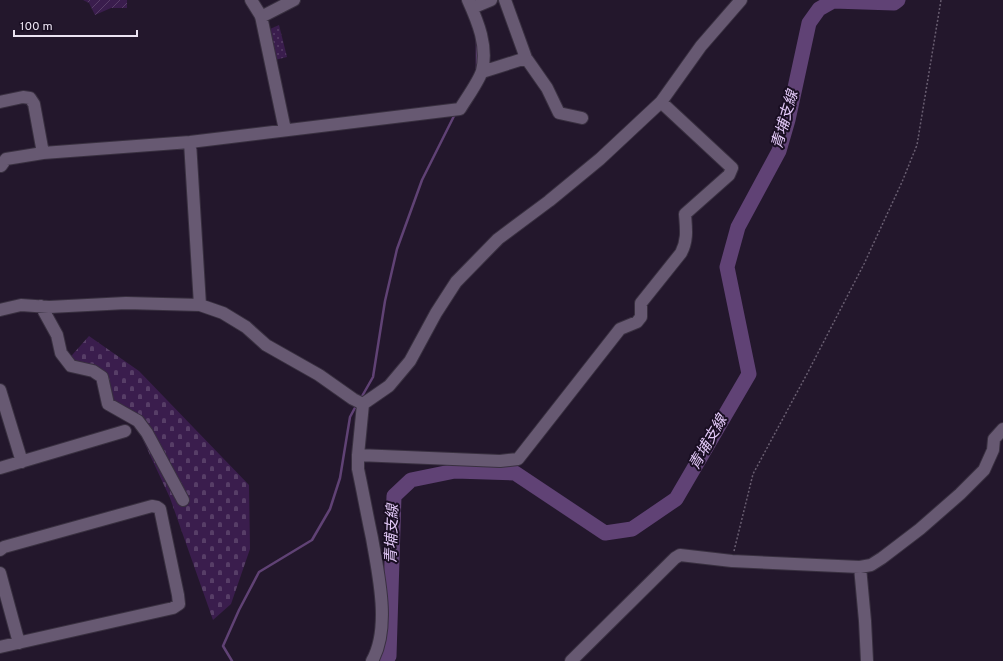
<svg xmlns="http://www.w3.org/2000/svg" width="1003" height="661" font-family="Overpass,'Noto Sans TC',sans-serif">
<defs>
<pattern id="cemetery-stones" width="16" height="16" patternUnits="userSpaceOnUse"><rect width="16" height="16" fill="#3a1d4d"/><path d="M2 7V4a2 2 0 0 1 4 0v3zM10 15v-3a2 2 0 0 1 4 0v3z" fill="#573e67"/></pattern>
<pattern id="park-dots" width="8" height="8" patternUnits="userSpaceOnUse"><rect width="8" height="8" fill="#3a1d4d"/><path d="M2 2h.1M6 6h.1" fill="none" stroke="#573e67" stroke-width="1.8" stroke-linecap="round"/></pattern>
<pattern id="garden-furrows" width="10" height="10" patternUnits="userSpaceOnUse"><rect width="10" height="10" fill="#3a1d4d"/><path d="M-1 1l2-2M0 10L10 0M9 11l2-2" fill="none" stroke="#573e67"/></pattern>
</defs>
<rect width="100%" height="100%" fill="#23172c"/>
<path fill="url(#cemetery-stones)" d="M89,336L139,371L249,485L250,549L231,604L213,620L170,498L136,425L104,408L95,377L65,363Z"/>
<path fill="url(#park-dots)" d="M279,25L287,57L275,60L270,29Z"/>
<path fill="url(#garden-furrows)" d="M83,0H127V8H111L95,15L89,3Z"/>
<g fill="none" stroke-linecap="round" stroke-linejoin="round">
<path stroke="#604275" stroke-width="2.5" d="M477,69V40
M361,398L373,377L385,301L397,249L422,180L454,116
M232,661L223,646L239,610L259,572L312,540L330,509L340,478L350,417L357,404"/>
<path stroke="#604275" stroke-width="15" d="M386,661L389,656L394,496L411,480L455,471L515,473L605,533L632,529L676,499L749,374L727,267L738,227L779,151L788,120L809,23L819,9L833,1L894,3L898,0"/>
<g stroke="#393040" stroke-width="14">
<path id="minor" d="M251,0L261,16L285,130
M505,0L526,58L547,88L559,113L582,118
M472,8L491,0
M261,17L294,0
M482,72L526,58
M0,102L23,97L30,98L34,104L43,153L190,142L460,109C466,99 479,81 482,71C488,46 478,22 468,0
M190,142L200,305
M1,166L6,159L43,153
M41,306L57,335L61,353L71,366L93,371L102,377L108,404L138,421L147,433L183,500
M0,310L21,305L49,307L126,303L200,305L223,313L246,327L266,345L319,375L353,399L363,404
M0,390L22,462
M363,404L389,386L410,361L436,313L456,282L498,239L549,201L600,159L661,102L701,46L741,0
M363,404L358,455V469C363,492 367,515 372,538C378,573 391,628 372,661
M358,455L500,461L518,459L620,329L637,322L641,317V303L681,253C688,240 686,228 685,214L729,175L732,168L661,102
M0,468L125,431
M0,550L4,547L152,506L157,507L160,509L178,595L179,604L173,608L0,647
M860,567L865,621L867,661
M0,573L19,643
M571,661L675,558L680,555L732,561L860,567L871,565L882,558L920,529L960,494L984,470L993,450L994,439L1003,429"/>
</g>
<path stroke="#695e71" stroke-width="1.5" stroke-dasharray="2 2" stroke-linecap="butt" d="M734,551L753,474L808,372L864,264L902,182L917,145L941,0"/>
<use href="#minor" stroke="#675972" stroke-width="12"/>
</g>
<g text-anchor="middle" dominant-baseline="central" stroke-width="4" stroke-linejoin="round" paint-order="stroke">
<g font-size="15" font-style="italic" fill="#e3c9f8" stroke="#190e22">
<text transform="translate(786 120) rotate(-74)">青埔支線</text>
<text transform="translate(709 443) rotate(-60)">青埔支線</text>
<text transform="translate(393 534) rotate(-88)">青埔支線</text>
</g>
</g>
<path d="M14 30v6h123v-6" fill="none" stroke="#ebe3f2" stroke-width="2"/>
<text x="20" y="30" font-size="12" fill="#ebe3f2" stroke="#190e22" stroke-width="3" paint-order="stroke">100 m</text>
</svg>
